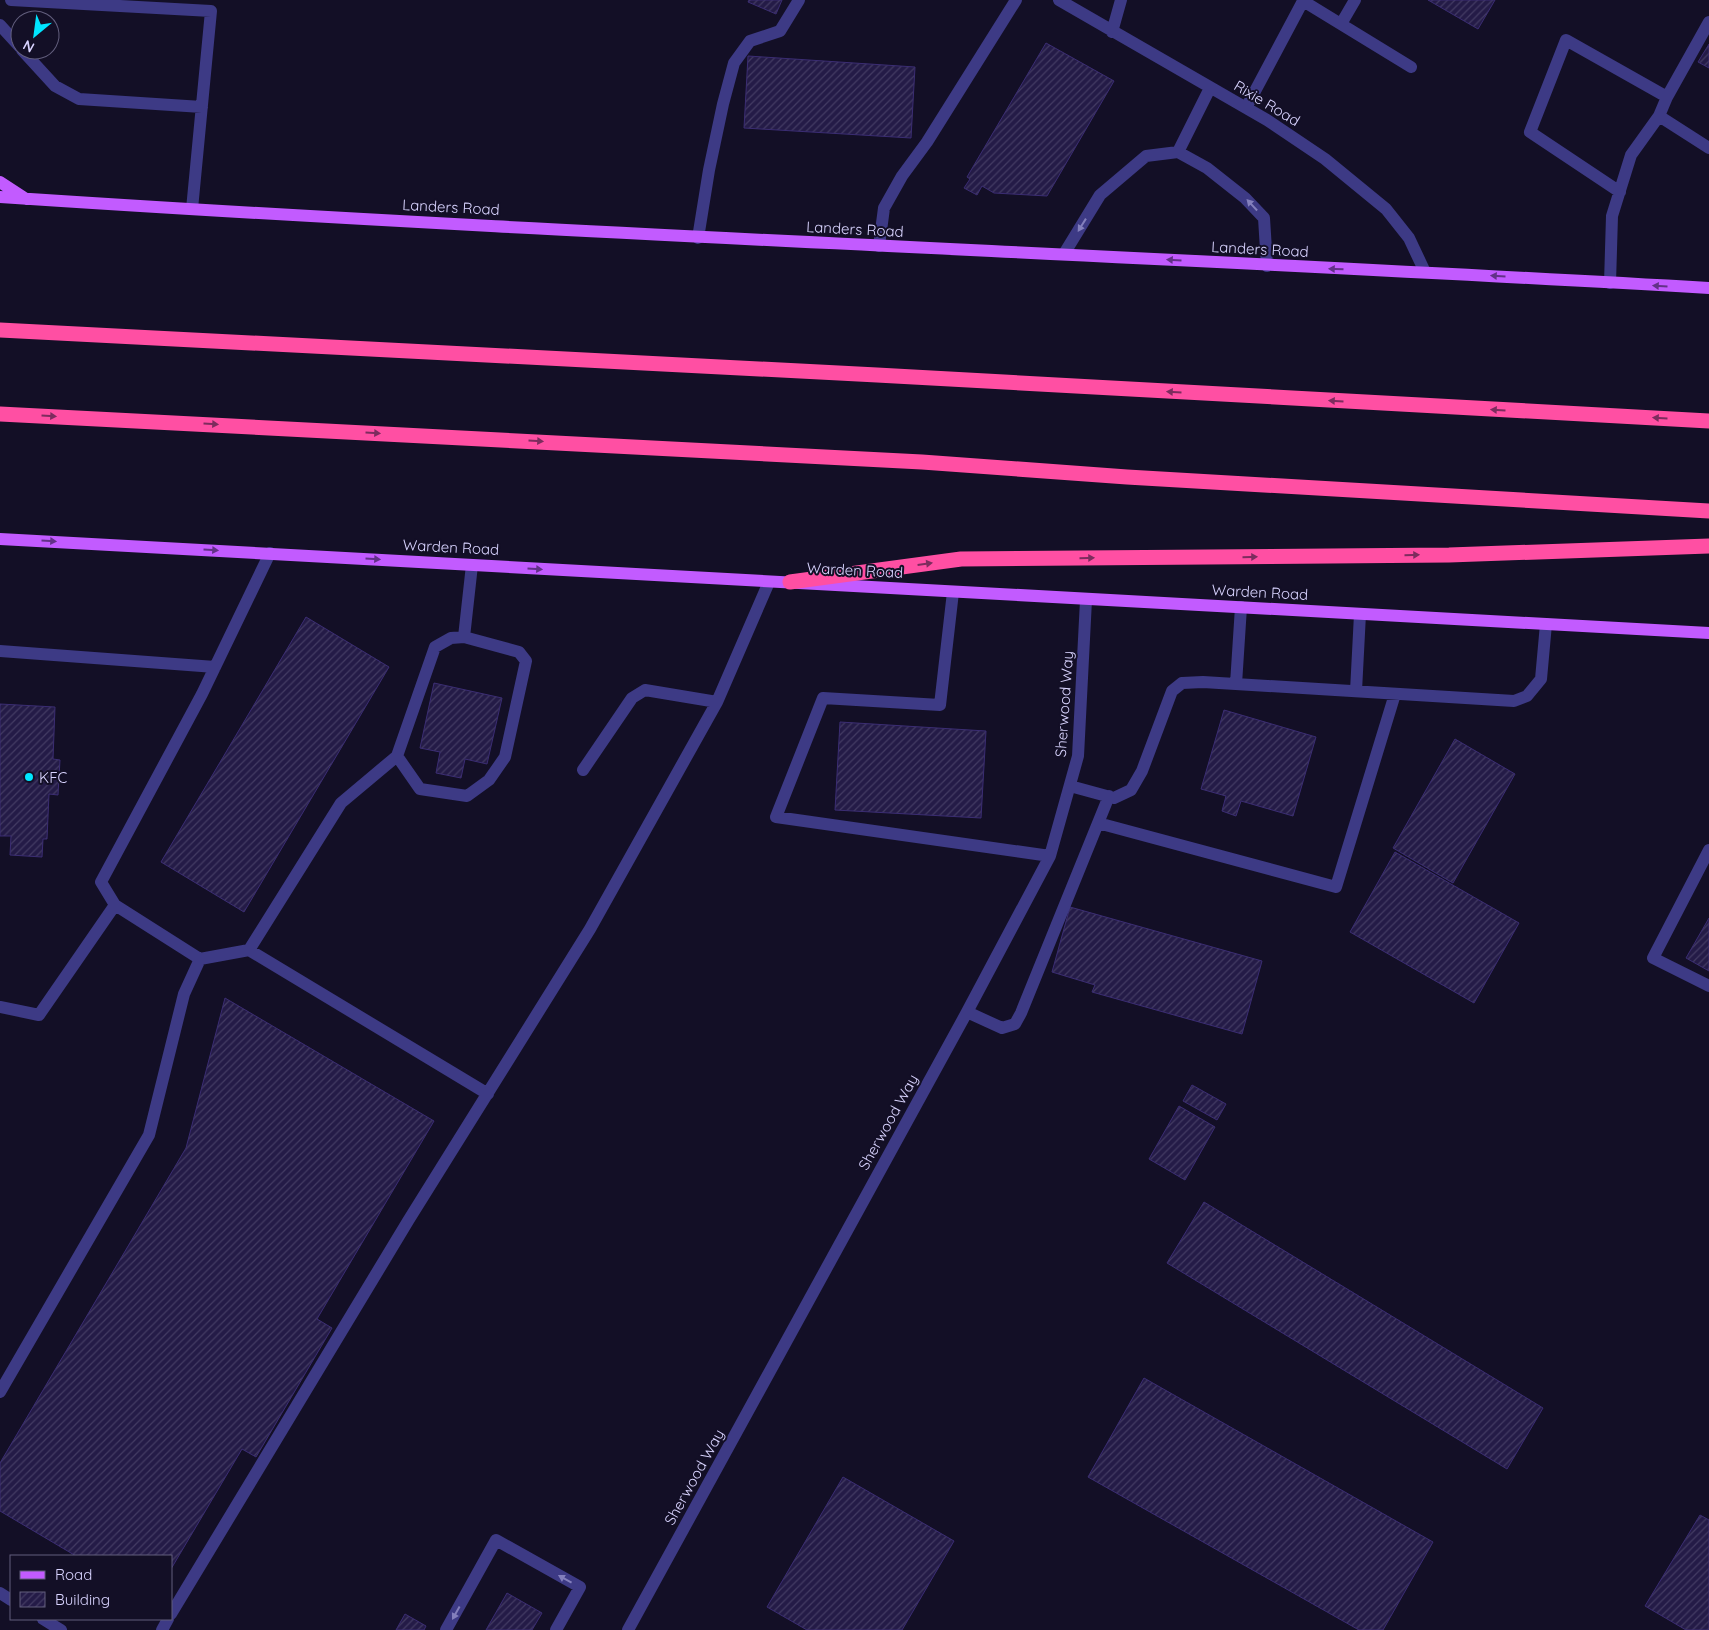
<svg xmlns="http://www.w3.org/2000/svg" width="1709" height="1630" font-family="Quicksand,sans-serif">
<defs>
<pattern id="building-hatch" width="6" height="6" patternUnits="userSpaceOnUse" patternTransform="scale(1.25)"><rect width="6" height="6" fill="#241b47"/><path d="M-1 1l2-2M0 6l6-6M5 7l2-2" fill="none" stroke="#433b63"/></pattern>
</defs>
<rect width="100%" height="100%" fill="#130f26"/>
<path fill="url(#building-hatch)" stroke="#3b2d73" d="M749,0H782L776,14L748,2Z
M1428,0H1495L1478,29Z
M1046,43L1114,81L1047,196L994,193L982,186L977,195L964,188L970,179L967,177Z
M1709,44V68L1698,62Z
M748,56L915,67L911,138L744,128Z
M306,617L389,667L244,912L161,862Z
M434,683L502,698L487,764L465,759L461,778L436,773L440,752L420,748Z
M0,704L55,707L53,759L60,760L58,795L49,794L47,839H43L42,857L10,855L11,836H0Z
M1224,710L1316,737L1293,816L1241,801L1236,816L1222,811L1226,796L1201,789Z
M840,722L986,731L981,818L835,810Z
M1455,739L1515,774L1453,883L1393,848Z
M1395,852L1519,923L1474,1003L1350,932Z
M1070,907L1262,961L1242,1034L1092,992L1095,985L1052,972Z
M1709,918V971L1686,958Z
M225,998L434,1121L317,1319L332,1328L256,1457L242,1449L171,1569V1556H76L0,1511V1463L186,1148Z
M1192,1085L1226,1104L1217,1120L1183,1101Z
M1179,1106L1215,1127L1185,1180L1149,1159Z
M1204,1202L1543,1408L1507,1469L1167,1263Z
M1144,1378L1433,1542L1383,1630H1359L1088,1477Z
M843,1477L954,1541L902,1630H807L767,1607Z
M1700,1515L1709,1520V1630H1686L1645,1606Z
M507,1593L542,1613L532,1630H486Z
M405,1614L426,1626L424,1630H396Z"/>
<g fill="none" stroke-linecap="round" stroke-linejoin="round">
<path stroke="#3d3a85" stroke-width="12" d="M11,0L211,11L192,209
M1059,0L1267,120L1325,159L1386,209L1409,238L1425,272
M1341,24L1355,0
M0,25L20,47
M1112,32L1121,0
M22,50L55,86L79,99L202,107
M1667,97L1709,22
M1246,108L1303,1L1411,67
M1178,152L1210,88
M1620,192L1530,132L1566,40L1667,97L1659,116
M698,238L709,170L723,104L734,63L750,41L780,31L799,0
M879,246L884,208L902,176L927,142L1016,0
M1064,254L1100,195L1146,156L1178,152L1207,168L1245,198L1264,218L1267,266
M1610,283L1612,216L1631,155L1659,116L1709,148
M270,553L202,694L101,882L115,905L200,959L249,950L341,803L397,756L435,647L451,638L464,637L472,565
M953,592L940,705L823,698L776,817L1050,856
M0,651L215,667
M1236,684L1241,607
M1356,691L1360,614
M397,756L420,789L467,796L489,780L505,757L526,661L519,652L464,637
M583,770L632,698L645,690L717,702
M1070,786L1114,798L1131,790L1142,771L1172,691L1182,683L1203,682L1514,701L1527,696L1541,679L1546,624
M1098,823L1336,887L1395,694
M1709,850L1653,958L1709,986
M249,950L488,1094
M0,1007L39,1015L115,905
M967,1012L1002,1028L1015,1024L1021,1013L1109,796
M0,1392L149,1135L184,994L200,959
M0,1593L11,1600
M171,1614L408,1221L590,929L717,702L769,582
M43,1619L61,1630
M162,1630L168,1619
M446,1630L496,1540L580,1587L556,1630
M628,1630L967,1012L1050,856L1078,756L1086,600"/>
<path stroke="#c25bff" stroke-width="12" d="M0,182L26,199
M0,197C569,235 1140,255 1709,288
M0,539L1709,633"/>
<path stroke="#ff4fa3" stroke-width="15" d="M0,330L877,375L1709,421
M0,414L922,462L1127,477L1709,511
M790,582L961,559L1449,555L1709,546"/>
</g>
<defs><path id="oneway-solid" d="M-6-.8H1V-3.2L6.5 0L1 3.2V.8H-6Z" transform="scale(1.25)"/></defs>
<g fill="#837fbc">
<use href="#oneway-solid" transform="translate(1252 205) rotate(-133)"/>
<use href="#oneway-solid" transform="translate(1082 225) rotate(122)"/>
<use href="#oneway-solid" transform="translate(565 1579) rotate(-151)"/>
<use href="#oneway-solid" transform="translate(456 1613) rotate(119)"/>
</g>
<g fill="#623188">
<use href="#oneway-solid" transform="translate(1174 260) rotate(-176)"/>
<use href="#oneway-solid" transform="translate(1336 269) rotate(-178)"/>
<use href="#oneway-solid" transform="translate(1498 276) rotate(-177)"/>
<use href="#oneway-solid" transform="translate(1660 286) rotate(-177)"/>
<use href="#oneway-solid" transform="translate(49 541) rotate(3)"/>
<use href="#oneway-solid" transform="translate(211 550) rotate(4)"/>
<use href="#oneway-solid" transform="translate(373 559) rotate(3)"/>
<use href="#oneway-solid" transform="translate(535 569) rotate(3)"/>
</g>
<g fill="#7d2c5e">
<use href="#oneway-solid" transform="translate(1174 392) rotate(-177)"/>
<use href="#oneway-solid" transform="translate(1336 401) rotate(-177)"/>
<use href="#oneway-solid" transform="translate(1498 410) rotate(-177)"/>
<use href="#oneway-solid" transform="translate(49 416) rotate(3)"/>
<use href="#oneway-solid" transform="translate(1660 418) rotate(-177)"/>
<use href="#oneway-solid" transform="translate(211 424) rotate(3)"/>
<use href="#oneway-solid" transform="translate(373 433) rotate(3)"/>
<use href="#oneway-solid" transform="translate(536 441) rotate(3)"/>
<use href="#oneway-solid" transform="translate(1412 555) rotate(-1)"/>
<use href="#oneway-solid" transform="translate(1250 557) rotate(-1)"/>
<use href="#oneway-solid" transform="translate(1087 558) rotate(-1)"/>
<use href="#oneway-solid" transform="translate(925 564) rotate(-8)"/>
</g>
<circle fill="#00e5ff" stroke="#130f26" stroke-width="2" cx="29" cy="777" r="5"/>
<g text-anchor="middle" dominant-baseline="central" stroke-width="4" stroke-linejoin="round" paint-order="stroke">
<g font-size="15" fill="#d9d4ff" stroke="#130f26">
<text transform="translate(1267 103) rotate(31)">Rixie Road</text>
<text transform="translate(451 207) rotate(3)">Landers Road</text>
<text transform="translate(855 229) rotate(3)">Landers Road</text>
<text transform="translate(1260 249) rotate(3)">Landers Road</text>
<text transform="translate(451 547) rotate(3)">Warden Road</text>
<text transform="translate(855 570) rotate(3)">Warden Road</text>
<text transform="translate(1260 592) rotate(3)">Warden Road</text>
<text transform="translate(1064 704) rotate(-86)">Sherwood Way</text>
<text transform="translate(888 1122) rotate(-61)">Sherwood Way</text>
<text transform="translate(694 1477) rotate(-61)">Sherwood Way</text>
</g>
<g font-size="15" fill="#d9d4ff" stroke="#130f26" text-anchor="start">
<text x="39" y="777">KFC</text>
</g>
</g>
<rect x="10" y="1555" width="162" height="65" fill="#130f26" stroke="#625e7d"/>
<rect x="20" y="1571" width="25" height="8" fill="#c25bff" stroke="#625e7d"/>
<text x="55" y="1580" font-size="15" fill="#d9d4ff">Road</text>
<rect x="20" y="1592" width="25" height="15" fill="url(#building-hatch)" stroke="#625e7d"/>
<text x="55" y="1605" font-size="15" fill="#d9d4ff">Building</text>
<g transform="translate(35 35) rotate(209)"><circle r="24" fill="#130f26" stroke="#625e7d"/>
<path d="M0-4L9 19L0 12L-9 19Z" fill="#00e5ff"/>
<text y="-8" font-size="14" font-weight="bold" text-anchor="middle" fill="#d9d4ff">N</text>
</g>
</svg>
